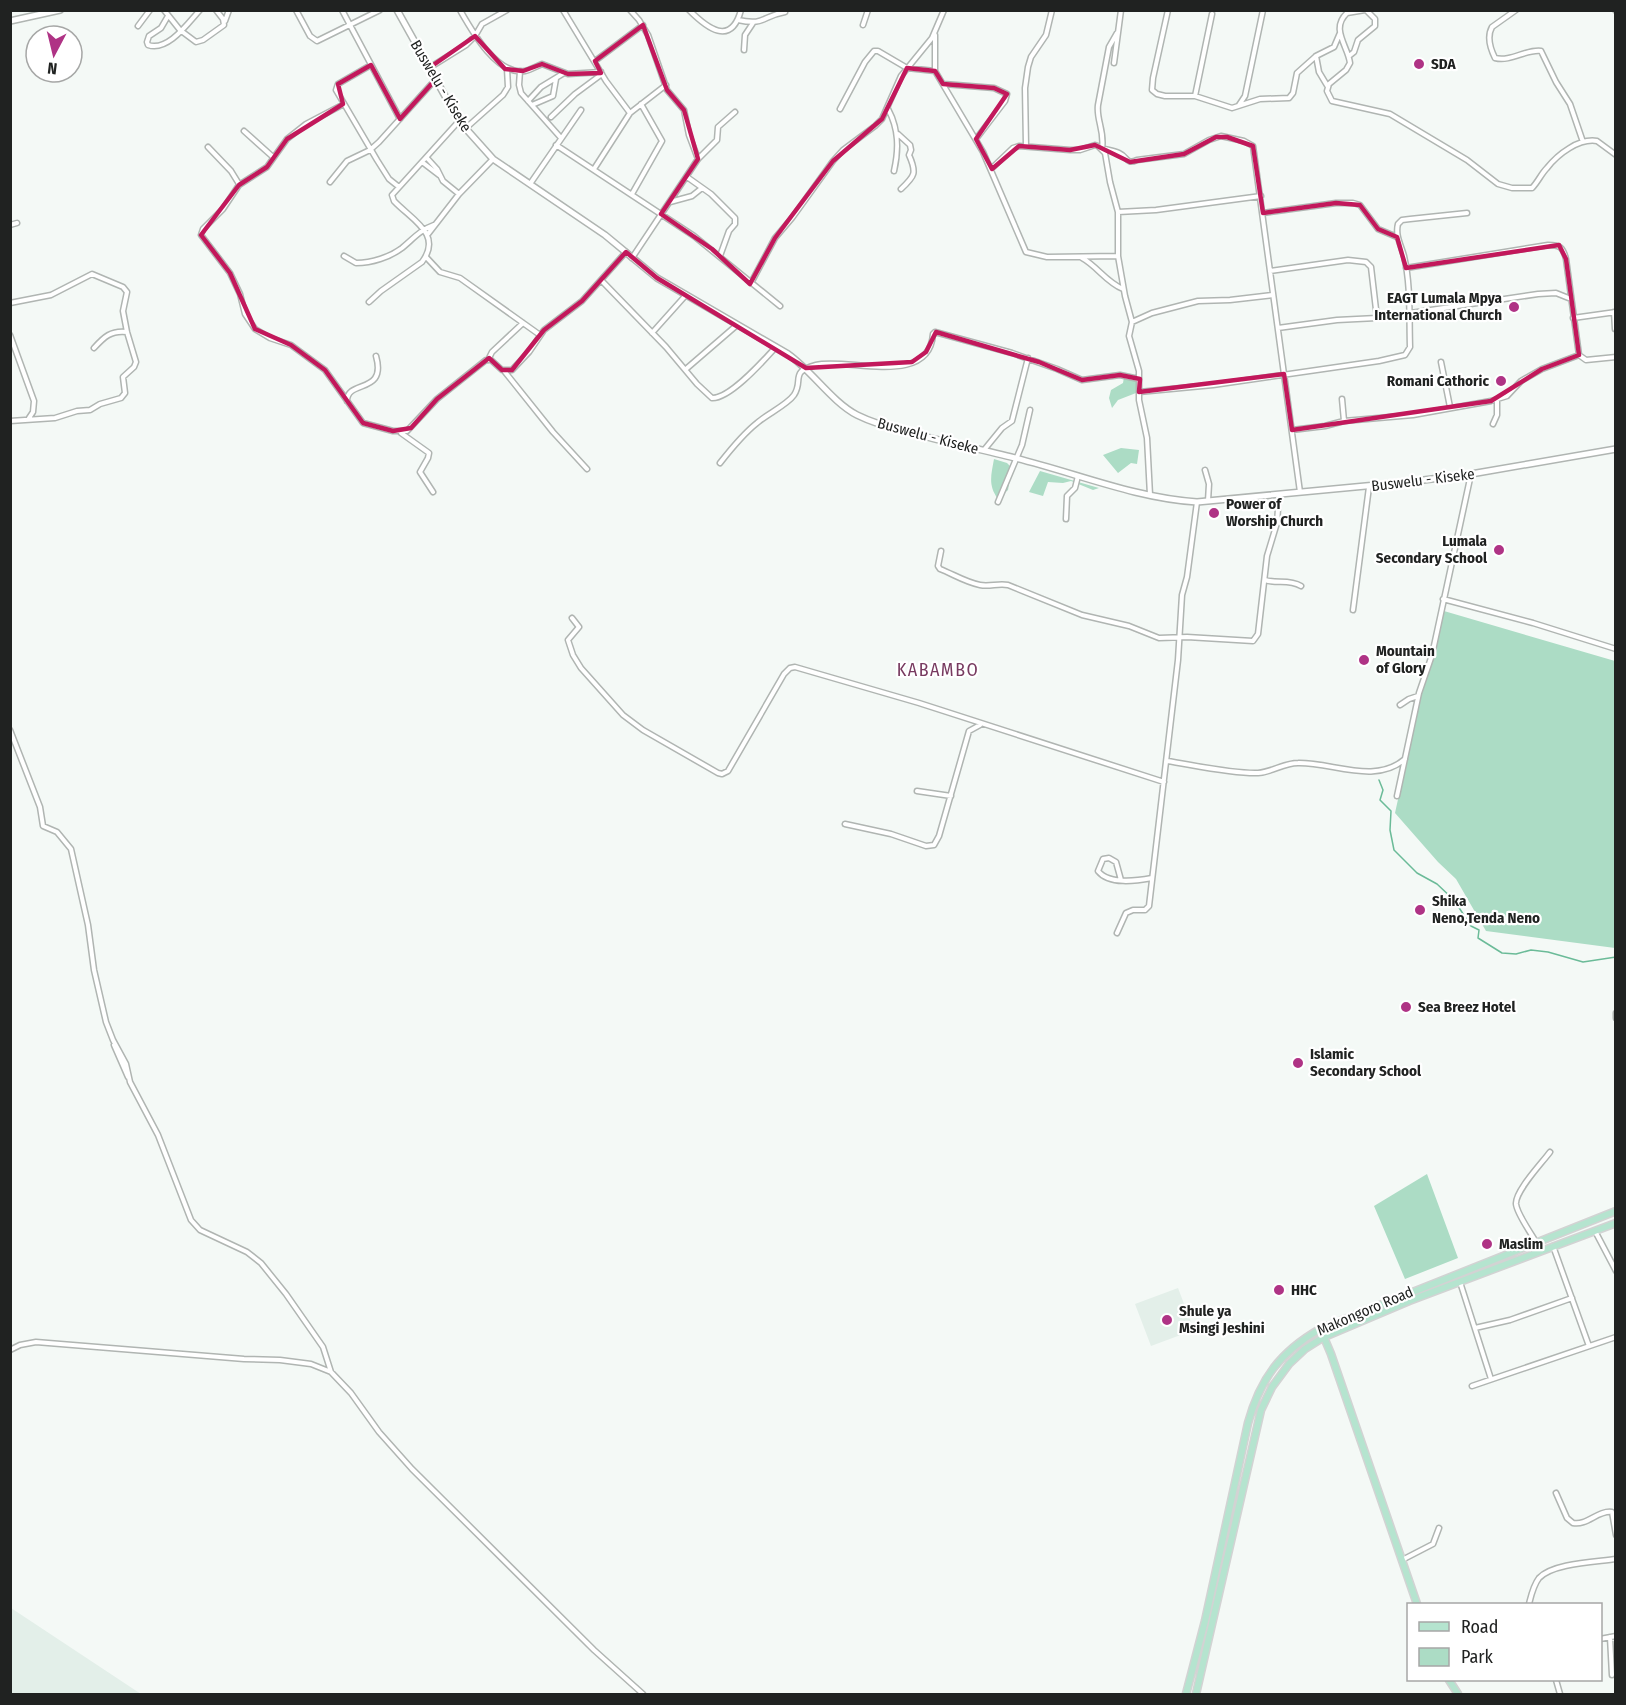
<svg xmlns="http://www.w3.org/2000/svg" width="1626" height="1705" font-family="'Fira Sans Condensed',sans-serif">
<rect width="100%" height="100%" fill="#f4f9f6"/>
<path fill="#e3efe9" d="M1178,1288L1194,1330L1151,1346L1135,1304Z
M11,1608L141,1694H11Z"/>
<path fill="#acdcc5" d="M1124,377L1136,379V393L1118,400L1112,408L1109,398L1111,390L1123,383Z
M1121,448L1139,450L1137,464L1131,463L1118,473L1103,455Z
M994,459L1007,463L1012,468L1008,490L998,499C988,485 991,476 994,459Z
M1040,471L1099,488L1093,490L1071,481L1063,483L1048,482L1043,496L1029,492Z
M1444,611L1615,661V948L1486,931L1456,879L1438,862L1395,813L1421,695Z
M1427,1174L1458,1258L1405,1279L1374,1206Z"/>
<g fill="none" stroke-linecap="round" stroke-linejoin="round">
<path stroke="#6bbb98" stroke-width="1.5" d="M1379,780L1383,790L1380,800L1391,811L1390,830L1394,850L1417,873L1437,884L1454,900L1471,926L1479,930L1478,938L1502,953L1516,954L1531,950L1548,952L1583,962L1616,957"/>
<g stroke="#b0b5b2" stroke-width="7">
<path id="street" d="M164,10L180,30L196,42L203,40L224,25L223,19L216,10
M296,10L310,36L317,41L380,10
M342,10L400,119
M460,10C472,31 497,76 525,71C531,70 537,66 542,64L568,74L601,72
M563,10L606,81L630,113
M630,10L639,20L648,35L667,90L684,110L689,135L698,159
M689,10C707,28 731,47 741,10
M1168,10L1153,78L1152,90L1157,94L1165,96H1195L1232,108L1260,99L1289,98L1293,93L1297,73L1316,56L1334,47L1340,33
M1365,10L1347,13C1330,29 1348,46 1350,63L1346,70L1329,84L1327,91L1332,101L1390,114L1467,160L1498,184L1512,188H1532C1538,182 1541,174 1547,168C1558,154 1579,138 1597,141L1616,155
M1516,10L1492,27C1487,36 1490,48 1495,58C1511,62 1526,49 1541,51L1556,82L1570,104L1583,142
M1615,10L1616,11
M168,16L161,28L149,36L147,42L148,45C168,52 188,23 200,10
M738,20C765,26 762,16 785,12
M225,21L229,10
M863,25L868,10
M138,26L150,10
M935,35V71L983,152L1026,252L1047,257L1118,256
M744,50L745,35L753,23
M1316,56L1319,72L1328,87
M1349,56L1354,52L1358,40L1375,26V19L1366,10
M595,61L643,25
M1114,63L1121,10
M371,65L338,84L336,90L377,160L389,179L399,187
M429,68L466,45L475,36L482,24L507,10
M520,71L519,85L521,93L561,138
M944,84L994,88L1007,94L1005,101L976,139
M1195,96L1212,14
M528,101L541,87L564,73
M344,104L306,124L287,139L267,167L239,185L223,209L203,229L201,235L230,273L240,294L245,314L255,329L270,338L291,345L325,370L363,423L393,431H407L437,399L486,360H491L502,370H512L529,352L544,330L582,301L626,252
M532,105L553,96L556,79
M1239,105L1245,96L1263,10
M840,109L865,62L874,51H878L907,68L935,71
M888,109C899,129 899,149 894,171
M551,117L575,94L602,74
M466,128L503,95L508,87L507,69
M244,131L273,157
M898,134L910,145L911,150L909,155C917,173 915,176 901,189
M556,145L694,236L780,306
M1026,146L1025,88L1028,67L1031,57L1046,35L1052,10
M208,147L231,171L239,184
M1102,148C1108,150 1114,151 1119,153C1128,157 1126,165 1137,160L1184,154L1209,140L1221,136L1244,141L1253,146L1300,492
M1102,149C1105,131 1096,120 1098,105L1109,47L1117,33
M427,158L437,169L443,181L459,194
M422,162L439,175
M594,169L630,113L666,85
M991,169L1013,148L1019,146L1070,150H1080L1095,145L1098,146L1105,153L1110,182L1118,212V256L1125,296L1132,322L1129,336L1139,371V400L1147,438L1150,495
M687,177L711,194L735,218V224L729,231L720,256
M330,182L347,161L370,150L379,142L435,80
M530,184L581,110
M632,194L662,141L641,104
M670,202L692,196L702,188
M1118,212L1156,210L1261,196
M1263,213L1336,203H1353L1360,205L1378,229L1397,237
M10,225L17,223
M428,234L459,194L493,159
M344,256L356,263C372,263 390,257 402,248C413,239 420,230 434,225
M426,257L440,272L460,278L540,335
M632,258L698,159L717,140L718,127L735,112
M1082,258C1097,266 1106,282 1123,289
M1406,268L1548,245C1560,245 1563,247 1566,259L1579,355L1586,360L1616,357
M1270,271L1348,260L1366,262L1371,267L1377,318
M601,280L666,347L697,384L712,398C730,399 764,360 776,347
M751,283L775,238L792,218L833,161L843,150L875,126L882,119L901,76L932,38L944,10
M369,302L381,291L422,262C443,234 412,220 394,201L392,195L459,121
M10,303L51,295L92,274L123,287L127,292L123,311L127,332L136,362L134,367L123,377L125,393L121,398L100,404L90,410L77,411L55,418L10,421
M1614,312L1615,329
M1573,318L1616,312
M1132,322L1152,313L1198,301L1230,300L1273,295
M1278,328L1337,320L1377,318L1538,294L1556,293L1571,299
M652,333L686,295
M10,335L34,401L33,412L29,418
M94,348C104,337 111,330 127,332
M488,360L492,352L523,323
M1441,362L1450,407
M686,369L737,325
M505,372L553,432L587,469
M1139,392L1213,385L1379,361L1405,355L1410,347C1409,317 1411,286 1404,256C1401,245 1395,235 1398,224L1402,220L1410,219L1467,213
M1342,399L1344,421
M347,401C347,379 387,395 376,356
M1493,424L1497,415V400
M1292,430L1325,426L1344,421L1413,415L1491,401L1507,396L1521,381L1542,369L1579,355
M401,433L429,453L428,458L420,472L433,492
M984,450L1002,428L1012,421L1028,358
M720,463C731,449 743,434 757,423C767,414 787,405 794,395C804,380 789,372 816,365C847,357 929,388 933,334L935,332L1012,353L1057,369L1082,380L1120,375L1139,379
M1205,470L1209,484L1208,501
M998,502L1022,445L1030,410
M1066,519L1067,496L1075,488L1078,476
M941,551L938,566L940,569C953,574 965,582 980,585C990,587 998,583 1008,585L1082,615L1129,626L1159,638L1187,637L1253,641L1258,634L1267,556L1277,523L1279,495
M1265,580C1277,584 1289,579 1301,586
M1443,599L1533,623L1616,649
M1353,610L1369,487
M572,618L579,627L568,640L573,655L581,668L623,715L643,730L718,773L722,774L728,771L784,674L790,668L795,667L919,703L1164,782
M1400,705L1409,699L1418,696
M10,730L40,807L43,826L57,832L71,849L88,925L94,970L106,1022L113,1040L126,1064L130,1082L158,1135L191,1220L200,1230L247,1252L261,1263L286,1294L323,1347L331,1372
M1167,761C1193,765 1233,774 1258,773C1273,772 1283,763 1298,763C1332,762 1375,785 1405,759
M917,791L951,796
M1397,796L1419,693L1432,655L1471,474
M845,824L891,834L926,846L934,845L939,836L969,731L980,725
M1121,880L1116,862L1109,858L1103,859L1098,871C1109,885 1136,881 1152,878
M1117,933L1126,913L1133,910H1145L1149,906L1178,660L1182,595L1187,577L1197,502
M1616,1013V1018
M114,1045L128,1077
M1595,1231L1616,1271
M1536,1242C1531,1233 1517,1214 1516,1204C1515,1191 1542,1163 1550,1152
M1553,1246L1589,1346
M1460,1282L1491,1379
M1475,1328L1510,1320L1572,1298
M10,1350L20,1345L36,1342L244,1359L280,1360L311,1364L331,1372L351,1393L379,1432L412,1469L594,1650L643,1694
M1472,1386L1616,1337
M1556,1493L1567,1518L1573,1523C1587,1526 1598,1510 1612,1512L1616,1535
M1402,1560L1433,1544L1439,1528
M1529,1604C1531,1596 1533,1586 1539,1578C1553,1563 1596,1562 1616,1559
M1610,1637L1612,1675
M1600,1639L1616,1636
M1556,1680L1560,1694"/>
</g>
<g stroke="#b0b5b2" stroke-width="8">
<path id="secondary" d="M397,10L459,121L493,159L605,235L657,278L788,354C812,371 832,402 857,415C873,423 891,428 908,432C944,442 980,449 1015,458C1076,473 1135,498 1197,502L1408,482L1471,474L1616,449
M10,21L60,10"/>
</g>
<g stroke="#d2d3d3" stroke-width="9">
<path id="primary" d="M1323,1335L1331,1354L1417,1604
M1449,1680L1458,1694
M1186,1694L1205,1621L1248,1423C1260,1379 1280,1352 1320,1329L1616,1211
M1196,1694L1261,1410L1272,1387L1289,1364L1305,1349L1324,1337L1409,1301L1616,1223"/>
</g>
<use href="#street" stroke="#fff" stroke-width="4"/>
<use href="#secondary" stroke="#fff" stroke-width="5"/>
<use href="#primary" stroke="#b5e4cf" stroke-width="6"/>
</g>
<path fill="none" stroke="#c2185b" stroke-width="4.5" stroke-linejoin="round" d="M643,25L667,90L684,110L698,159L661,214L712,249L750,284L775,238L833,161L882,119L907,68L935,71L943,84L994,88L1007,94L976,139L992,169L1019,146L1070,150L1095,145L1130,162L1184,154L1216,137H1227L1253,146L1263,213L1336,203L1360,205L1378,229L1397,237L1406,268L1559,245L1566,259L1579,355L1542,369L1491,401L1292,430L1284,374L1139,392L1140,379L1120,375L1082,380L1039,362L936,332L926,352L912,362L806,368L657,278L626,252L582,301L544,330L512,370H502L489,358L437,399L411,428L393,431L363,423L325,370L291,345L255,329L230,273L201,235L239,185L267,167L287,139L343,104L338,84L371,65L400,119L435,80L429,68L475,36L505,69L523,71L542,64L568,74L601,73L595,61Z"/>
<g fill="#af3385" stroke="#fff" stroke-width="2">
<circle cx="1419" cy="64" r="6"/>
<circle cx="1514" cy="307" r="6"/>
<circle cx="1501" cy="381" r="6"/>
<circle cx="1214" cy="513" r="6"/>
<circle cx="1499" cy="550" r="6"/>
<circle cx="1364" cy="660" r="6"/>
<circle cx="1420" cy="910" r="6"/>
<circle cx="1406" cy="1007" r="6"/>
<circle cx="1298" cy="1063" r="6"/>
<circle cx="1487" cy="1244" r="6"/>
<circle cx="1279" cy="1290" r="6"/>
<circle cx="1167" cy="1320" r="6"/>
</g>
<g text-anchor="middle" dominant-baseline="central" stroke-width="4.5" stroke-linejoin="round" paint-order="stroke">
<g font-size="15" font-weight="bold" fill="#202221" stroke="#fff" text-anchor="start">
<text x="1431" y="64">SDA</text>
<text x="1502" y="298" text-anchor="end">EAGT Lumala Mpya<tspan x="1502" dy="17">International Church</tspan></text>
<text x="1489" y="381" text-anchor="end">Romani Cathoric</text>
<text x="1226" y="504">Power of<tspan x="1226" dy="17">Worship Church</tspan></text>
<text x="1487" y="541" text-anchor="end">Lumala<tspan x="1487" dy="17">Secondary School</tspan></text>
<text x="1376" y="651">Mountain<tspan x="1376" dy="17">of Glory</tspan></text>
<text x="1432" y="901">Shika<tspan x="1432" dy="17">Neno,Tenda Neno</tspan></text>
<text x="1418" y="1007">Sea Breez Hotel</text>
<text x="1310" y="1054">Islamic<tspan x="1310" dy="17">Secondary School</tspan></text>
<text x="1499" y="1244">Maslim</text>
<text x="1291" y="1290">HHC</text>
<text x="1179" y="1311">Shule ya<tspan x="1179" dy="17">Msingi Jeshini</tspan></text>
</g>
<g font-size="15" fill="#202221" stroke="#fff">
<text transform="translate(441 86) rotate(59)">Buswelu - Kiseke</text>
<text transform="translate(928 436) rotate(15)">Buswelu - Kiseke</text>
<text transform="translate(1423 480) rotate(-7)">Buswelu - Kiseke</text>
<text transform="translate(1365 1311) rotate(-23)">Makongoro Road</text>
</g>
<g font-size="18" letter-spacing="1.5" fill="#783a60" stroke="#fff">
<text x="938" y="670">KABAMBO</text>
</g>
</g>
<rect width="1626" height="1705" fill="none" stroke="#202221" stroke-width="24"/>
<rect x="1407" y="1603" width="195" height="78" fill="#ffffff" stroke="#a6a7a6" stroke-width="1.5"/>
<rect x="1419" y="1622" width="30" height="9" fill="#b5e4cf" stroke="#a6a7a6" stroke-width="1.5"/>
<text x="1461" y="1633" font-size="18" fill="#202221">Road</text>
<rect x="1419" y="1648" width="30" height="18" fill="#acdcc5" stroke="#a6a7a6" stroke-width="1.5"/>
<text x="1461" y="1663" font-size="18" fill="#202221">Park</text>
<g transform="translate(54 54) rotate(187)"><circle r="28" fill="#ffffff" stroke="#a6a7a6" stroke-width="1.5"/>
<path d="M0-4.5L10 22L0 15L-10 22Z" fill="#af3385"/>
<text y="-9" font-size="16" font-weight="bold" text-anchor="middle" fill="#202221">N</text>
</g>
</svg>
